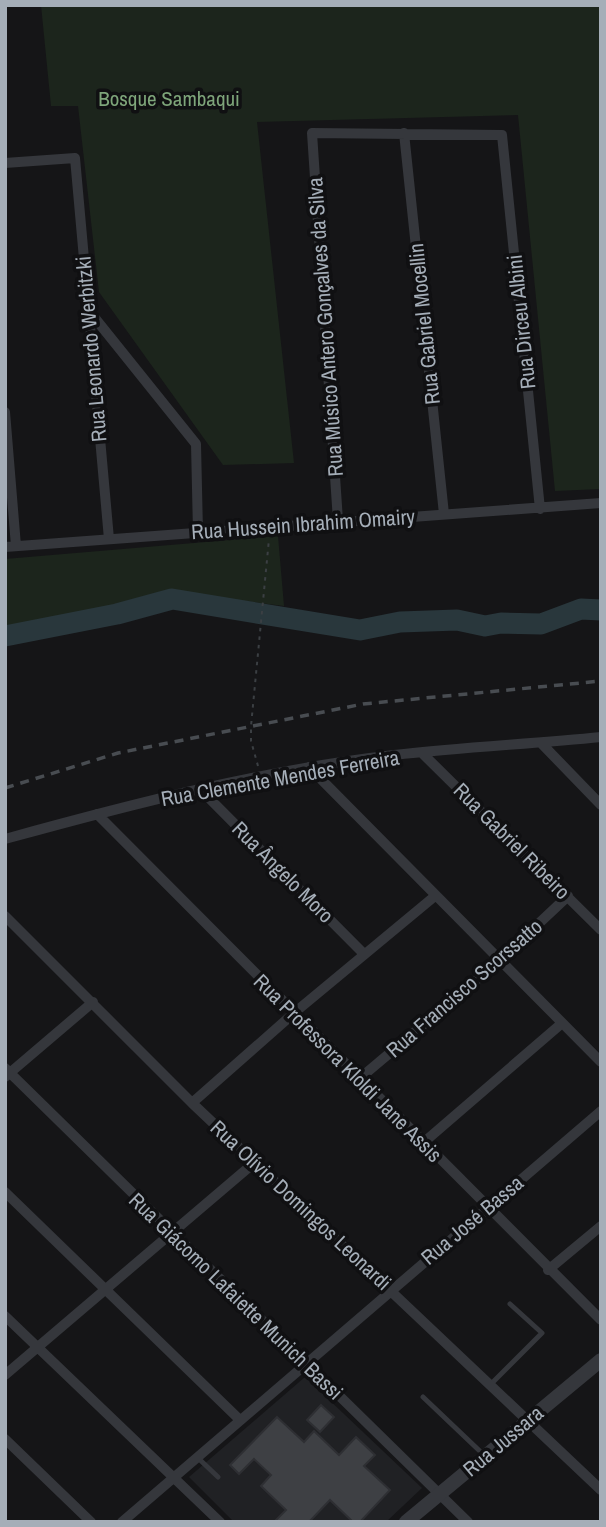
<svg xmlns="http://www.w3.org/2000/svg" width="606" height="1527" font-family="'Archivo Narrow',sans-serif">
<rect width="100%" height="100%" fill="#151517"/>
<path fill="#202124" d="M305,1377L422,1488L386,1522H234L189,1477Z"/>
<path fill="#1c251c" d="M41,5H601V489L555,491L518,115L257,122L294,463L223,465L99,292L78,106H51Z
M278,536L284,606L171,592L89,613L5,629V559Z"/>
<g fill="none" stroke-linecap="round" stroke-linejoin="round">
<path stroke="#29373c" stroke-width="21" d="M5,636L117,614L172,599L360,630L400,622L457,620L485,626L501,623L541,624L581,609L601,610"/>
</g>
<path fill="#3e4044" stroke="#2e2f33" stroke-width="2" d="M321,1405L334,1417L320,1432L307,1420Z
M277,1417L304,1442L314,1431L339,1455L356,1437L375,1455L364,1466L390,1490L360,1522H353L330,1500L309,1522H274L286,1510L261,1486L271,1475L254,1459L239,1474L230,1465Z"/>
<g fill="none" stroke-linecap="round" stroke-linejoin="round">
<path stroke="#3b3f43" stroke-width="2" stroke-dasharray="3.5 5" stroke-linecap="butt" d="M258,766L251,741V726L269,539"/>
<path stroke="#35373c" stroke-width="5" d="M490,1385L542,1333L510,1304
M423,1397L485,1456
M198,1458L218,1477"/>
<path stroke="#35373c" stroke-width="10" d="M404,133L444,514
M5,163L75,158L109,539
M86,307L196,444L198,532
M5,412L16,546
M338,521L312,133L502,135L540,509
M5,547L601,503
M541,743L601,805
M422,753L601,930
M309,767L601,1062
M201,790L364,954
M97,814L601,1320
M5,839C132,804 263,770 394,755C463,747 532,744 601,737
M5,916L192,1103L601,1490
M5,1068L468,1522
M5,1077L93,1002
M359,1079L500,960L568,896
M192,1103L294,1013L435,896
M423,1143L561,1024
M5,1192L240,1420
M548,1270L601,1226
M5,1316L220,1522
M5,1375L255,1162
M5,1439L91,1522
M122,1522L601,1111"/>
<path stroke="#35373c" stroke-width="14" d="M406,1522L601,1360"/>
<path stroke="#484c51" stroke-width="3.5" stroke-dasharray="9 7" stroke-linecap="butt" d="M5,788L118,753L363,704L601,681"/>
</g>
<g text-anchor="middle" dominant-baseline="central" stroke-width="7" stroke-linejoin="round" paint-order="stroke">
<g font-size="21" fill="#7ea57a" stroke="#101012">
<text x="169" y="98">Bosque Sambaqui</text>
</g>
<g font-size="21" fill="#a5aeb8" stroke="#101012">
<text transform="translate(521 322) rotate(-96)">Rua Dirceu Albini</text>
<text transform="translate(424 324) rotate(-96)">Rua Gabriel Mocellin</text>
<text transform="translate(325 327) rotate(-94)">Rua Músico Antero Gonçalves da Silva</text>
<text transform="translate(91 349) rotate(-95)">Rua Leonardo Werbitzki</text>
<text transform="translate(303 524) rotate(-4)">Rua Hussein Ibrahim Omairy</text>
<text transform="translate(280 778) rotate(-10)">Rua Clemente Mendes Ferreira</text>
<text transform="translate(512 841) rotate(45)">Rua Gabriel Ribeiro</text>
<text transform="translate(283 872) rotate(45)">Rua Ângelo Moro</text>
<text transform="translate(464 988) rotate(-41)">Rua Francisco Scorssatto</text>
<text transform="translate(348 1068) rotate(45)">Rua Professora Kloldi Jane Assis</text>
<text transform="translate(301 1205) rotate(43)">Rua Olívio Domingos Leonardi</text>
<text transform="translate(472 1220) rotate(-40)">Rua José Bassa</text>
<text transform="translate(236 1296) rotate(44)">Rua Giácomo Lafaiette Munich Bassi</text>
<text transform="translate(503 1441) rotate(-40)">Rua Jussara</text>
</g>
</g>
<rect width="606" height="1527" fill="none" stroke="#a5aeb8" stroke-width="14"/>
</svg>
